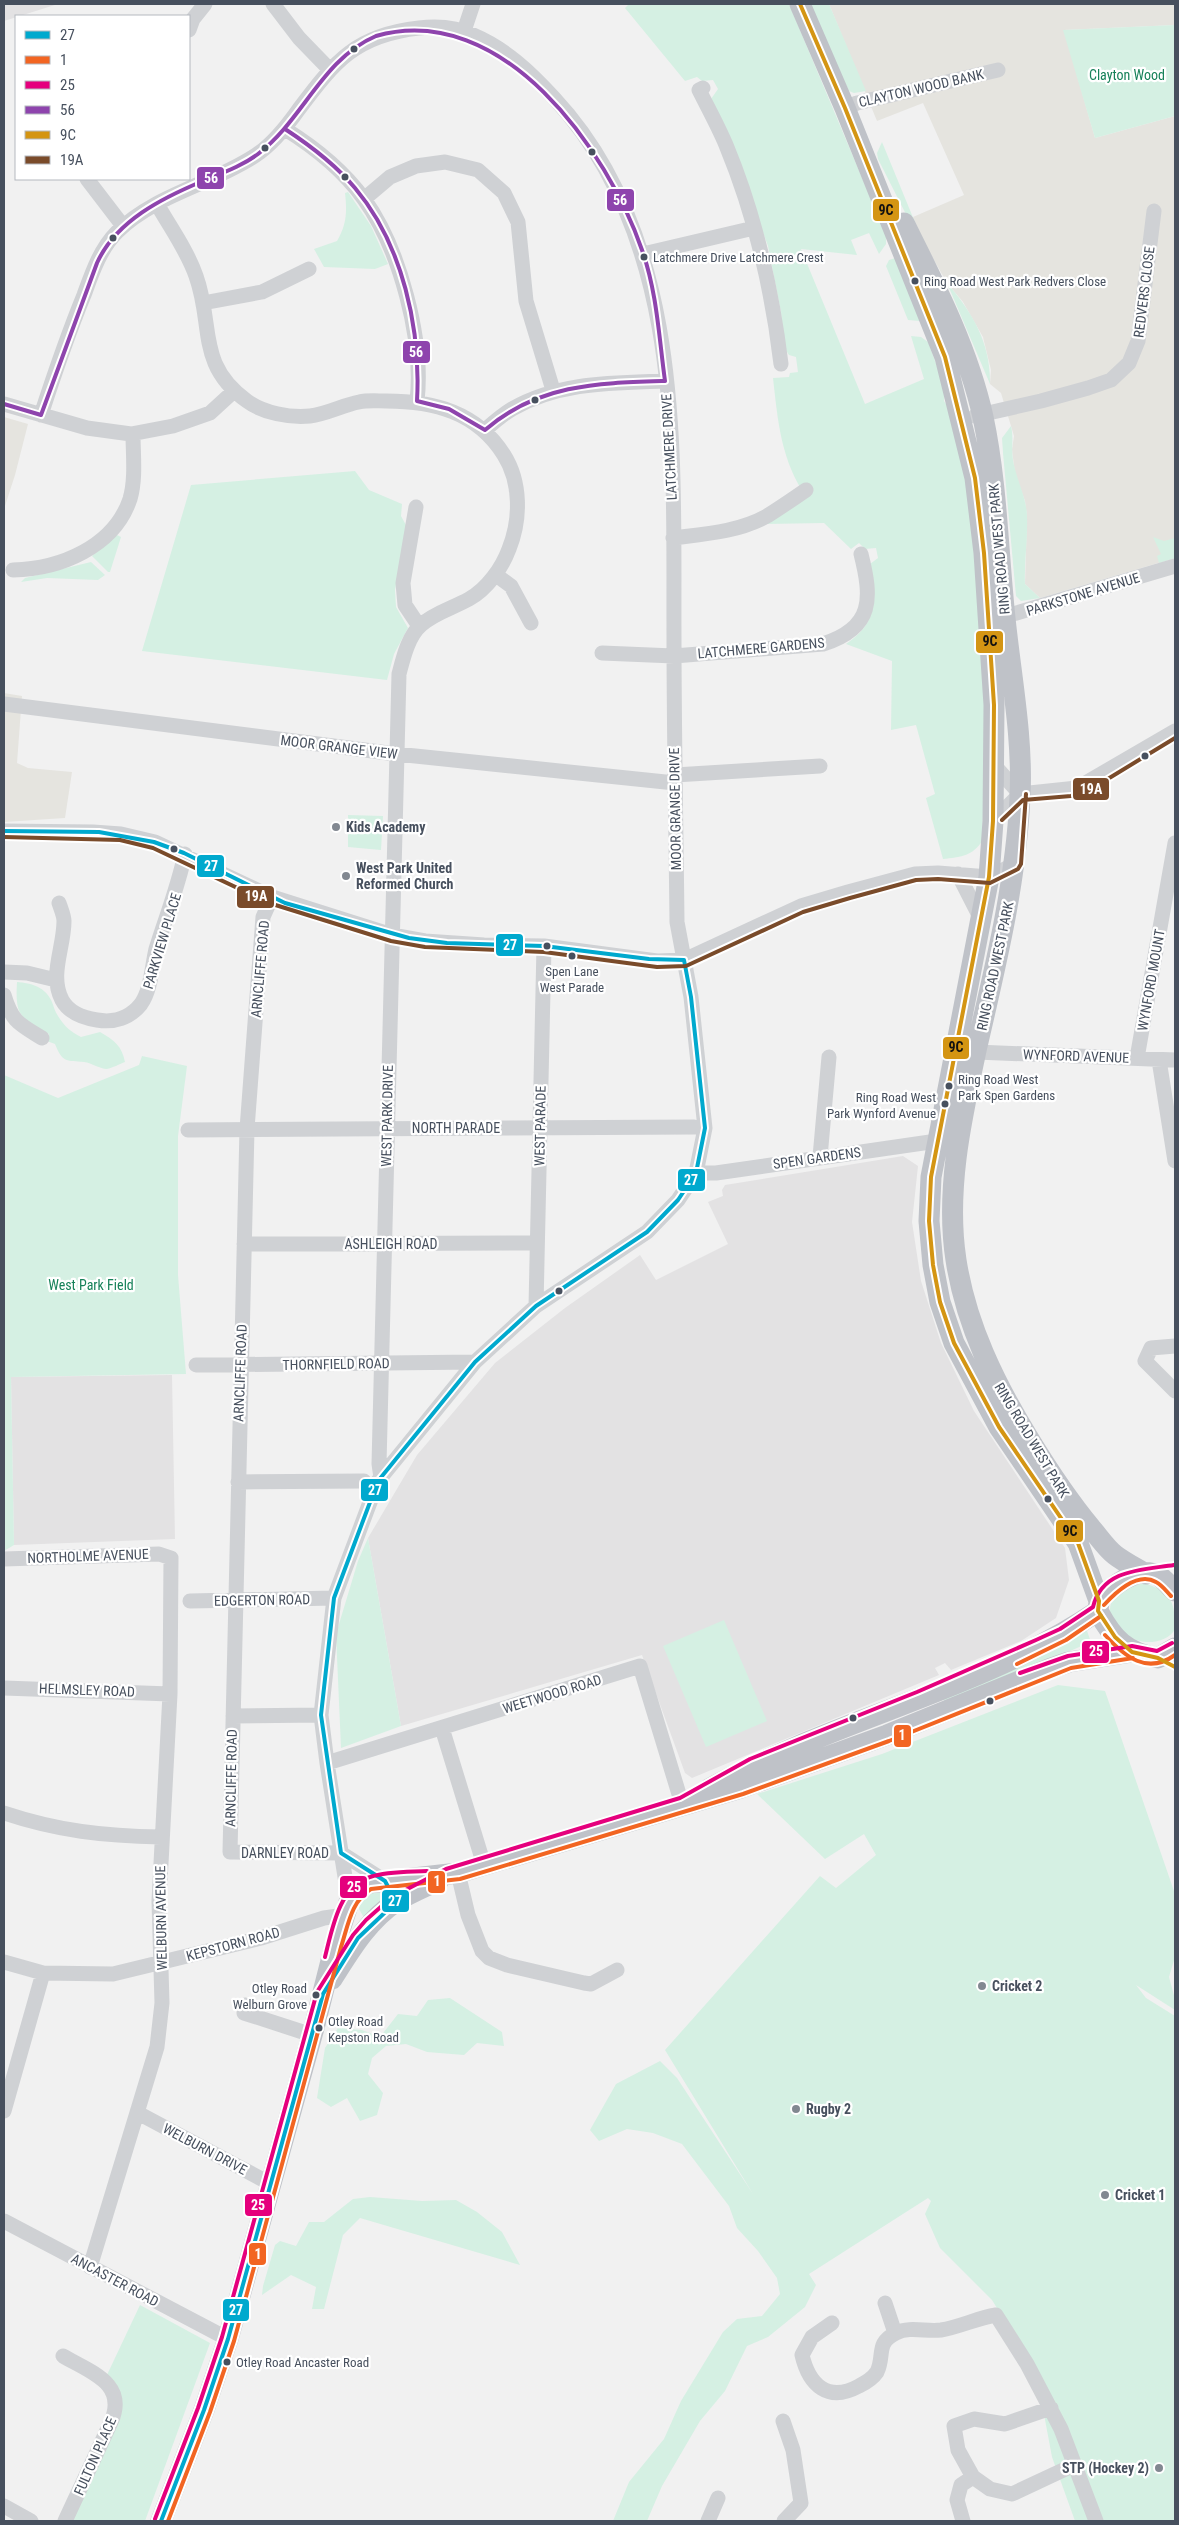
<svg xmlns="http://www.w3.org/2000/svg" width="1179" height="2525" font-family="'Roboto Condensed',sans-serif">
<rect width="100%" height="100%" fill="#f1f1f1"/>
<path fill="#e5e4df" d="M829,4H1175V25L1064,30L1095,138L1175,116V558L1040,598L1025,584L1027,517L1025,501L1015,474L1012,450L1014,436L1001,393L990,384L991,370L983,337L963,302L947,283L921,237L913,217L964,195L923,103L877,121Z
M4,417L28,424L15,475L4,509Z
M4,693L22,696L17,763L28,768L72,772L65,818L4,822Z"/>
<path fill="#e3e2e3" d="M4,4H58L4,21Z
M903,1156L918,1166L912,1222L921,1281L941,1343L974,1411L1065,1548L1069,1580L1056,1618L1021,1641L951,1670L945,1663L935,1668L939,1675L692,1778L685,1773L642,1655L401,1726L368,1538L417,1455L495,1363L565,1308L640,1255L656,1280L728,1244L708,1202L723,1196L722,1190L725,1185Z
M172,1375L175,1539L14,1545L11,1377Z"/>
<path fill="#d5f0e3" d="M629,4H789L886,235V244L879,254L869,233L851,240L857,255L801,249L865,404L924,379L911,336L921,337L928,342L945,388L944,401L951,411L966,482L974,546L987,707L982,841C973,856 960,857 943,859L926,798L935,794L916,725L891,730L892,661L846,644C879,622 875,599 870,564L878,558L876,548L865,549L859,543L851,549L824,523L766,524L807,498C781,461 778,422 773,378L789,377L790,373L798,372L796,357L789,355L785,349L781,312L768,246L730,143L711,99L718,89L713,80L702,81L697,77L685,81L625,8Z
M808,4H829L866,91L854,93L849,91Z
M1175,25V116L1095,138L1063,30Z
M882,142L921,237L918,238L878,159L877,153Z
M348,192L371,226L388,264L375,269L324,267L314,249L337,241C347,224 347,211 345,193Z
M895,258L920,321L908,320L886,266L889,260Z
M947,283C973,313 991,344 990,384Z
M1011,426C1014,438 1011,448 1013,460C1016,479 1027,498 1027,517C1028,539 1024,562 1025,584L1040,598L1021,601L1016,596L1003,453L1002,438Z
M355,471L369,490L402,504L401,516L407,527L395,590L396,607L408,628L394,654L387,680L142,651L191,485Z
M117,535L121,537L110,572H108L92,556Z
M1153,537L1164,541L1175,538V558L1159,563L1157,556L1161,554Z
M91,562L105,575L98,580L47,578L21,582L25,578Z
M348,815L383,816L381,850L348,847Z
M17,982C31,983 46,987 52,1002C54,1007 55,1012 58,1016C64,1026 71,1032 81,1037L100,1032C114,1040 122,1046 125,1062C120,1064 112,1068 107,1069C100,1069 92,1063 84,1062C67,1060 63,1064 55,1044L47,1041L49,1034C20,1017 15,1017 17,982Z
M142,1056L187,1066L178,1136V1275L186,1374L11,1377L14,1545L4,1551V1075L58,1098L139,1065Z
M368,1538L401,1726L341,1748L336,1634L358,1561Z
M1144,1583C1172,1592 1175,1602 1175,1629C1168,1643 1143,1646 1130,1637C1123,1633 1116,1624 1110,1618C1108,1592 1122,1588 1144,1583Z
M724,1620L767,1721L706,1747L663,1646Z
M1086,1628L1092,1645L1086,1644L946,1706L943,1698Z
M1058,1685L1105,1691L1175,1894V1957L1169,1977L1175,1999V2010L1136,1985L1146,1998L1175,2016V2521H1075L1052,2457L1036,2372L992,2300L940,2248L925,2214L931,2201L928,2198L809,2274L816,2285L805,2307L768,2337L747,2346L725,2391L700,2421L662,2486L647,2521H613L629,2482L664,2439L681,2401L723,2332L737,2319L762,2316L780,2294L777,2278L758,2251L737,2228L729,2206L682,2144L653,2133L627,2129L599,2141L590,2130L616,2084L660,2061L677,2078L753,2194L665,2050L820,1876L836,1888L876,1855L864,1834L825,1859L757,1794L882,1754Z
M382,1890L386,1896L371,1916H363L359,1909C361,1894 369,1893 382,1890Z
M450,1998L502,2032L504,2046L477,2043L464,2055L427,2052L406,2044L386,2046L372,2058L368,2074L383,2093L377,2115L360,2121L347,2098L331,2107L317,2098L325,2048L338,2028L362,2030L380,2037L398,2014L417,2016L428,2000Z
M370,2197L422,2201L456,2200L477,2212L502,2232L520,2265L360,2218L343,2235L324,2309H312L316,2287L291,2275L262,2295L263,2286L275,2245L280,2241L296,2246L309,2222H324L353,2199Z
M140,2305L210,2343L145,2521H72L120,2418C123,2399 119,2391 106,2377Z"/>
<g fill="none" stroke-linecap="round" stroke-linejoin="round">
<path stroke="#cfd1d4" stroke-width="15" d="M273,4L299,38L330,70
M189,30L193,19L205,4
M464,31L473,4
M703,88L699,90C708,108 718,126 726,145C755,215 772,289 781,364
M845,108L857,103L998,70
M285,129C314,147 343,170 364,199C400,249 424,340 417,401
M87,179L123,226
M364,199L390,177L416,166L445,162L478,170L504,193L518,222L526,301L553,390
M157,204C170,227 187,250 196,276C214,326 196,364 247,401C263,413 290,418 310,416C327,414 343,405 359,402C368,400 377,401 386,401C434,401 477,412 504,455C521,482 521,519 509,549C502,568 487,589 469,599C453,608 434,613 421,625C408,636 403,659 399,674L379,1464L381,1478
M643,254L754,228
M203,303L262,292L309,269
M4,404L87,428L131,434L173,426L210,413L234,391
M41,415C54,375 68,334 84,295C92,273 100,249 117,232C156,194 211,185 256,155C273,144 287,126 299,109C335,61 356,35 419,28C437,26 456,27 473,35C506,49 530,72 554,98C686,240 673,454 674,636C674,731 676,827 677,922L691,997L705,1128L696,1173L678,1200L647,1232L536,1306L475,1362L378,1481L334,1598L321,1715L327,1763L349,1902
M975,416L1041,401L1088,388L1111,380L1129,363L1138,341L1154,211
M485,430C493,423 502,415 512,409C559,382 612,383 665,381
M416,507L403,583L405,605L419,626
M673,538C705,534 738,532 767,516C780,508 793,499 806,490
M13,570C60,569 114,547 130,499C136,479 133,454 133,434
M496,575L511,586L531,623
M996,619L1175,566
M602,653L674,656L823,644C874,628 872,598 861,554
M4,704L396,754L675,783
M994,765L1020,794
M675,775L820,766
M993,821L1020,794L1077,788L1175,731
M4,831L93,832L121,834L155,842L272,897L392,935L425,941L484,945L544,946L657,961L684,960L801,906L848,892L915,874L938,873L989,877L1015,864
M958,874L981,919
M272,897L263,917L247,1129L230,1852L341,1853
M59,903C61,909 64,916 64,921C64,948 49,975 62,1000C69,1013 84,1018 97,1020C114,1023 130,1018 141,1004C151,990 152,966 156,949C166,917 178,887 185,854
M4,972L27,973L56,980
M4,995C12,1022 19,1024 42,1038
M976,1052L1175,1060
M1137,1058L1175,843
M1159,1060L1175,1161
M188,1130L694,1127
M820,1157L829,1057
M696,1173H716L937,1141
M244,1244L537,1243
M536,1306L544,946
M1175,1346L1151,1348L1145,1361L1175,1391
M196,1365L475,1362
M238,1482L364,1481
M4,1559L159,1554L171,1558L170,1694L159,1901L162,2003L157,2047L90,2267
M190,1601L334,1598
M4,1688L170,1694
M233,1716L321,1715
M442,1728L484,1865
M327,1763L640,1666L682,1804
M4,1813C58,1831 104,1836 161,1837
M341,1853L385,1881
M458,1873L468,1915L482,1951L489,1958L507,1965L584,1983L591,1984L617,1970
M4,1962L43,1973L113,1974L261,1938L324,1918L345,1915
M245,2005L244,2013L312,2035
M4,2111L43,1973
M138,2113L271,2184
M4,2221L228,2339
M885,2303L895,2333
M832,2323L812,2337L802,2355C809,2385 828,2403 859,2386C865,2383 873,2378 877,2372C885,2356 875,2343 896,2333C910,2326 926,2332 941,2330C960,2327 977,2318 996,2315L1027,2364L1061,2429L1096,2521
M63,2356C90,2372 128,2383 111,2422L65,2521
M783,2421L793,2450L801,2503L784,2521
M973,2477L958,2450L954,2426L974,2419L1005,2424L1051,2408
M4,2506L31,2521
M708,2521L718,2498
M963,2521L957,2500L961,2485L973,2477L990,2489L1012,2494L1074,2465"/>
<path stroke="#bfc2c8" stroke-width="21" d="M800,4L845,108L945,357L975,478L984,553L994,705L993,821L989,877L931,1177L929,1221L933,1265L940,1302L954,1343L999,1427L1078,1543L1099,1601L1098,1611
M904,223C935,285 968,349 983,417C997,483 998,551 1005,618C1011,677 1023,737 1020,797C1016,882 996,964 977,1046C962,1116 945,1189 956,1260C966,1325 995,1384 1029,1439C1048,1470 1068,1500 1091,1528C1099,1537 1106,1548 1115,1555C1124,1562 1136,1568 1146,1574
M1099,1601C1111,1587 1137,1565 1157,1575C1164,1578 1170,1587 1175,1591
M1098,1611C1113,1639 1126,1653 1158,1658L1175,1648
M709,1789C833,1719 979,1691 1098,1611
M332,1979C350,1951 367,1921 397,1901C410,1893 425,1887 439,1880
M161,2521L204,2410L228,2339L314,2028L335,1945L349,1902L357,1890L369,1883L458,1873L741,1788L887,1735L1049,1669L1069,1662L1132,1652"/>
<g stroke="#fff" stroke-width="8">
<path id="bus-1" d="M4,831L99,832L154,842L184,853L285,903L409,938L447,943L544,946L649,959L684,960
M161,2521L204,2410L228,2339L323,1994L358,1938L396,1902L385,1881L341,1853L321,1715L334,1598L378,1481L475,1362L536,1306L647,1232L678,1200L696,1173L705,1128L691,997L684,960"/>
</g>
<g stroke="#fff" stroke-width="8">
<path id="bus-2" d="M1104,1605C1115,1593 1137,1571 1156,1582C1162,1585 1166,1591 1171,1596
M1105,1635C1125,1657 1147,1675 1175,1655
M1017,1664L1066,1640L1101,1616
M168,2521L210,2412L234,2341L341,1947C348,1926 351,1901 371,1889L460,1879L743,1794L889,1741L1071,1668L1133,1658"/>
</g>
<g stroke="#fff" stroke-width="8">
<path id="bus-3" d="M1020,1673L1068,1656L1132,1646L1157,1651L1172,1643
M325,1957C332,1930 339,1886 370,1877C388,1871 409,1872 427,1871
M155,2519L198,2408L222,2337L317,1992L353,1935L366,1920L392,1897L446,1869L680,1798L750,1759L917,1692L1036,1640L1060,1629L1093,1607C1102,1569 1142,1570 1174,1565"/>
</g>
<g stroke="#fff" stroke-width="8">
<path id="bus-4" d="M4,404L41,415
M41,415L97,263C116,221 162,198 203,181C222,173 242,166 258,154C303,120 322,59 376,36C503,0 608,151 642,250C657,292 659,338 665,381C598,383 538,384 485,430L449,409L417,401C421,329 403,245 355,188C335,164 311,146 285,129"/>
</g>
<g stroke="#fff" stroke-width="8">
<path id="bus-5" d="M800,4L845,108L945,357L975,478L984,553L994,705L993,821L989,877L931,1177L929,1221L933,1265L940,1302L954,1343L999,1427L1078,1543L1099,1601L1098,1611L1115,1637L1132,1652L1158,1658L1175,1667"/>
</g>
<g stroke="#fff" stroke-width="8">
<path id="bus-6" d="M1002,820L1023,800L1071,796L1088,791L1175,738
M4,837L120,840L153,848L269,903L391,941L425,947L544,952L657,967L686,966L803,912L850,898L916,880L938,879L990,883L1018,869L1021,864L1026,794"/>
</g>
<use href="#bus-1" stroke="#00a9ce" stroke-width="4"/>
<use href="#bus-2" stroke="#f26522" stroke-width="4"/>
<use href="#bus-3" stroke="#e5007d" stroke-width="4"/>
<use href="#bus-4" stroke="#8e44ad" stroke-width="4"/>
<use href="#bus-5" stroke="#d49513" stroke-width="4"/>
<use href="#bus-6" stroke="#7a4b2a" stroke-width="4"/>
</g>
<g fill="#47505e" stroke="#fff" stroke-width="2">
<circle cx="354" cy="49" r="4.5"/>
<circle cx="265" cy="148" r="4.5"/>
<circle cx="592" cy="152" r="4.5"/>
<circle cx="345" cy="177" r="4.5"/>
<circle cx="113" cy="238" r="4.5"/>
<circle cx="644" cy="257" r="4.5"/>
<circle cx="915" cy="281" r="4.5"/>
<circle cx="535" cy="400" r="4.5"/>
<circle cx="1145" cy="756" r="4.5"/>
<circle cx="174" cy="849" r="4.5"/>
<circle cx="547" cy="946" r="4.5"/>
<circle cx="572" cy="956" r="4.5"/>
<circle cx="949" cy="1086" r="4.5"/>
<circle cx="945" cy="1104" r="4.5"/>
<circle cx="559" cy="1291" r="4.5"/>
<circle cx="1048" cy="1499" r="4.5"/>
<circle cx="990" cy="1701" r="4.5"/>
<circle cx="853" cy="1718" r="4.5"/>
<circle cx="316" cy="1995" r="4.5"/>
<circle cx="319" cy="2028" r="4.5"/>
<circle cx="227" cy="2362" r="4.5"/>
</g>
<g fill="#828891" stroke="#fff" stroke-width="2">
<circle cx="336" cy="827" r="5"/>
<circle cx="346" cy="876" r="5"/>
<circle cx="982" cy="1986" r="5"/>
<circle cx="796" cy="2109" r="5"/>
<circle cx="1105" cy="2195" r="5"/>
<circle cx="1159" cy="2468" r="5"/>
</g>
<g text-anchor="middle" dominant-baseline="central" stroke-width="4.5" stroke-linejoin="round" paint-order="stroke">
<g font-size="13" fill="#47505e" stroke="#fff" text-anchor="start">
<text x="653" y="257">Latchmere Drive Latchmere Crest</text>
<text x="924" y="281">Ring Road West Park Redvers Close</text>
<text x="572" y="971" text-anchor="middle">Spen Lane<tspan x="572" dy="16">West Parade</tspan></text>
<text x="958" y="1079">Ring Road West<tspan x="958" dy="16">Park Spen Gardens</tspan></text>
<text x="936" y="1097" text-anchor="end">Ring Road West<tspan x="936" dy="16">Park Wynford Avenue</tspan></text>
<text x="307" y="1988" text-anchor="end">Otley Road<tspan x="307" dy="16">Welburn Grove</tspan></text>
<text x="328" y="2021">Otley Road<tspan x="328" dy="16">Kepston Road</tspan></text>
<text x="236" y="2362">Otley Road Ancaster Road</text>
</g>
<g font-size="14" fill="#168159" stroke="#fff">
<text x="1127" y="75">Clayton Wood</text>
<text x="91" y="1285">West Park Field</text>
</g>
<g font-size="14" fill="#47505e" stroke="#fff">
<text transform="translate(921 88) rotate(-13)">CLAYTON WOOD BANK</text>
<text transform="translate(1144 292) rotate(-83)">REDVERS CLOSE</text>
<text transform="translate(669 447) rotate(-93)">LATCHMERE DRIVE</text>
<text transform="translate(999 549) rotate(-95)">RING ROAD WEST PARK</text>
<text transform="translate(1083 594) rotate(-17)">PARKSTONE AVENUE</text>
<text transform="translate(761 648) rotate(-5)">LATCHMERE GARDENS</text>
<text transform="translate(339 747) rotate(7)">MOOR GRANGE VIEW</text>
<text transform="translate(675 809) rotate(-91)">MOOR GRANGE DRIVE</text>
<text transform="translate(162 941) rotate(-73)">PARKVIEW PLACE</text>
<text transform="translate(995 966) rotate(-78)">RING ROAD WEST PARK</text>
<text transform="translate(260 969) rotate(-85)">ARNCLIFFE ROAD</text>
<text transform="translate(1151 980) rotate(-80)">WYNFORD MOUNT</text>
<text transform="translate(1076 1056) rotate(2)">WYNFORD AVENUE</text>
<text transform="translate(387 1116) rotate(-89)">WEST PARK DRIVE</text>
<text transform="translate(540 1126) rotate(-89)">WEST PARADE</text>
<text x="456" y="1128">NORTH PARADE</text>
<text transform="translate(817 1158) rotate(-8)">SPEN GARDENS</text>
<text x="391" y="1244">ASHLEIGH ROAD</text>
<text transform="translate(336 1364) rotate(-1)">THORNFIELD ROAD</text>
<text transform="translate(240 1373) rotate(-88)">ARNCLIFFE ROAD</text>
<text transform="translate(1032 1440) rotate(59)">RING ROAD WEST PARK</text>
<text transform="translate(88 1556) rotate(-2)">NORTHOLME AVENUE</text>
<text transform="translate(262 1600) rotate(-1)">EDGERTON ROAD</text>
<text transform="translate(87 1690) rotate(2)">HELMSLEY ROAD</text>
<text transform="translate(552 1694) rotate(-17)">WEETWOOD ROAD</text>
<text transform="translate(231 1778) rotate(-89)">ARNCLIFFE ROAD</text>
<text x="285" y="1853">DARNLEY ROAD</text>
<text transform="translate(161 1918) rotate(-91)">WELBURN AVENUE</text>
<text transform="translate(233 1944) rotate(-15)">KEPSTORN ROAD</text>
<text transform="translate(205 2149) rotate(28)">WELBURN DRIVE</text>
<text transform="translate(115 2280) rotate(28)">ANCASTER ROAD</text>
<text transform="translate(95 2456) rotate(-66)">FULTON PLACE</text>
</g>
<g font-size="14" font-weight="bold" fill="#47505e" stroke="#fff" text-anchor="start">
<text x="346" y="827">Kids Academy</text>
<text x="356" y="868">West Park United<tspan x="356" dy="16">Reformed Church</tspan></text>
<text x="992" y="1986">Cricket 2</text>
<text x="806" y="2109">Rugby 2</text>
<text x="1115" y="2195">Cricket 1</text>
<text x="1149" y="2468" text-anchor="end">STP (Hockey 2)</text>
</g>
</g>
<g stroke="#fff" stroke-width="2">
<rect x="196" y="166" width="29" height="24" rx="5" fill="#8e44ad"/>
<rect x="606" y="188" width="29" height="24" rx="5" fill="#8e44ad"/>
<rect x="872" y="198" width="28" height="24" rx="5" fill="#d49513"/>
<rect x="402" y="340" width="29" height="24" rx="5" fill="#8e44ad"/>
<rect x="975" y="630" width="29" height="24" rx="5" fill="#d49513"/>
<rect x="1072" y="777" width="38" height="24" rx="5" fill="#7a4b2a"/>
<rect x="196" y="854" width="29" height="24" rx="5" fill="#00a9ce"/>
<rect x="236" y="885" width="39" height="24" rx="5" fill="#7a4b2a"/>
<rect x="495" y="933" width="29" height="24" rx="5" fill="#00a9ce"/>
<rect x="942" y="1036" width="28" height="24" rx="5" fill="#d49513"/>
<rect x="677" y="1168" width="29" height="24" rx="5" fill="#00a9ce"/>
<rect x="360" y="1478" width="29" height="24" rx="5" fill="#00a9ce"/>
<rect x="1055" y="1519" width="29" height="24" rx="5" fill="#d49513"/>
<rect x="1081" y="1640" width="29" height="24" rx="5" fill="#e5007d"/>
<rect x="893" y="1724" width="19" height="24" rx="5" fill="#f26522"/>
<rect x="427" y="1870" width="19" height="24" rx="5" fill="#f26522"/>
<rect x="339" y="1875" width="29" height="24" rx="5" fill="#e5007d"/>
<rect x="381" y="1889" width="29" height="24" rx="5" fill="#00a9ce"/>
<rect x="244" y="2193" width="29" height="24" rx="5" fill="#e5007d"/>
<rect x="248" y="2242" width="19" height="24" rx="5" fill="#f26522"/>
<rect x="222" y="2298" width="28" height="24" rx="5" fill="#00a9ce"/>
</g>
<g font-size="14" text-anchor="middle" font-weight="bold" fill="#fff">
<text x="211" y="183">56</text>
<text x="620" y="205">56</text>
<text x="416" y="357">56</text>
<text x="1091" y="794">19A</text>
<text x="211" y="871">27</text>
<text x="256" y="901">19A</text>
<text x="510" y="950">27</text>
<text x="691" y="1185">27</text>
<text x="375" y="1495">27</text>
<text x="1096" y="1656">25</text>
<text x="902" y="1740">1</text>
<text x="437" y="1886">1</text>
<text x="354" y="1892">25</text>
<text x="395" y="1906">27</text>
<text x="258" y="2210">25</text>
<text x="258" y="2259">1</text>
<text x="236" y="2315">27</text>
</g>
<g font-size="14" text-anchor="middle" font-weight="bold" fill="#111">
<text x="886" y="215">9C</text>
<text x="990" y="646">9C</text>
<text x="956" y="1052">9C</text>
<text x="1070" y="1536">9C</text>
</g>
<rect width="1179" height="2525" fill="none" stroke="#47505e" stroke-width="10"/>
<rect x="15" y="15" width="175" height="165" fill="#ffffff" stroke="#b5b9bf"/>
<rect x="25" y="31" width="25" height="8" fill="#00a9ce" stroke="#b5b9bf"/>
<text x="60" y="40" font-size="15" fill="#47505e">27</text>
<rect x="25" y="56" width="25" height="8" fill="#f26522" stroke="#b5b9bf"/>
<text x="60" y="65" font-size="15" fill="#47505e">1</text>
<rect x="25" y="81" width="25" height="8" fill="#e5007d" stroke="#b5b9bf"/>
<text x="60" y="90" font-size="15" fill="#47505e">25</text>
<rect x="25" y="106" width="25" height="8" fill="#8e44ad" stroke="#b5b9bf"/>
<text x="60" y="115" font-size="15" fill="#47505e">56</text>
<rect x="25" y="131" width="25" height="8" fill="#d49513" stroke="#b5b9bf"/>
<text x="60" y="140" font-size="15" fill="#47505e">9C</text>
<rect x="25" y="156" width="25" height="8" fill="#7a4b2a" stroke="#b5b9bf"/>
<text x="60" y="165" font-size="15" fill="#47505e">19A</text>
</svg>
